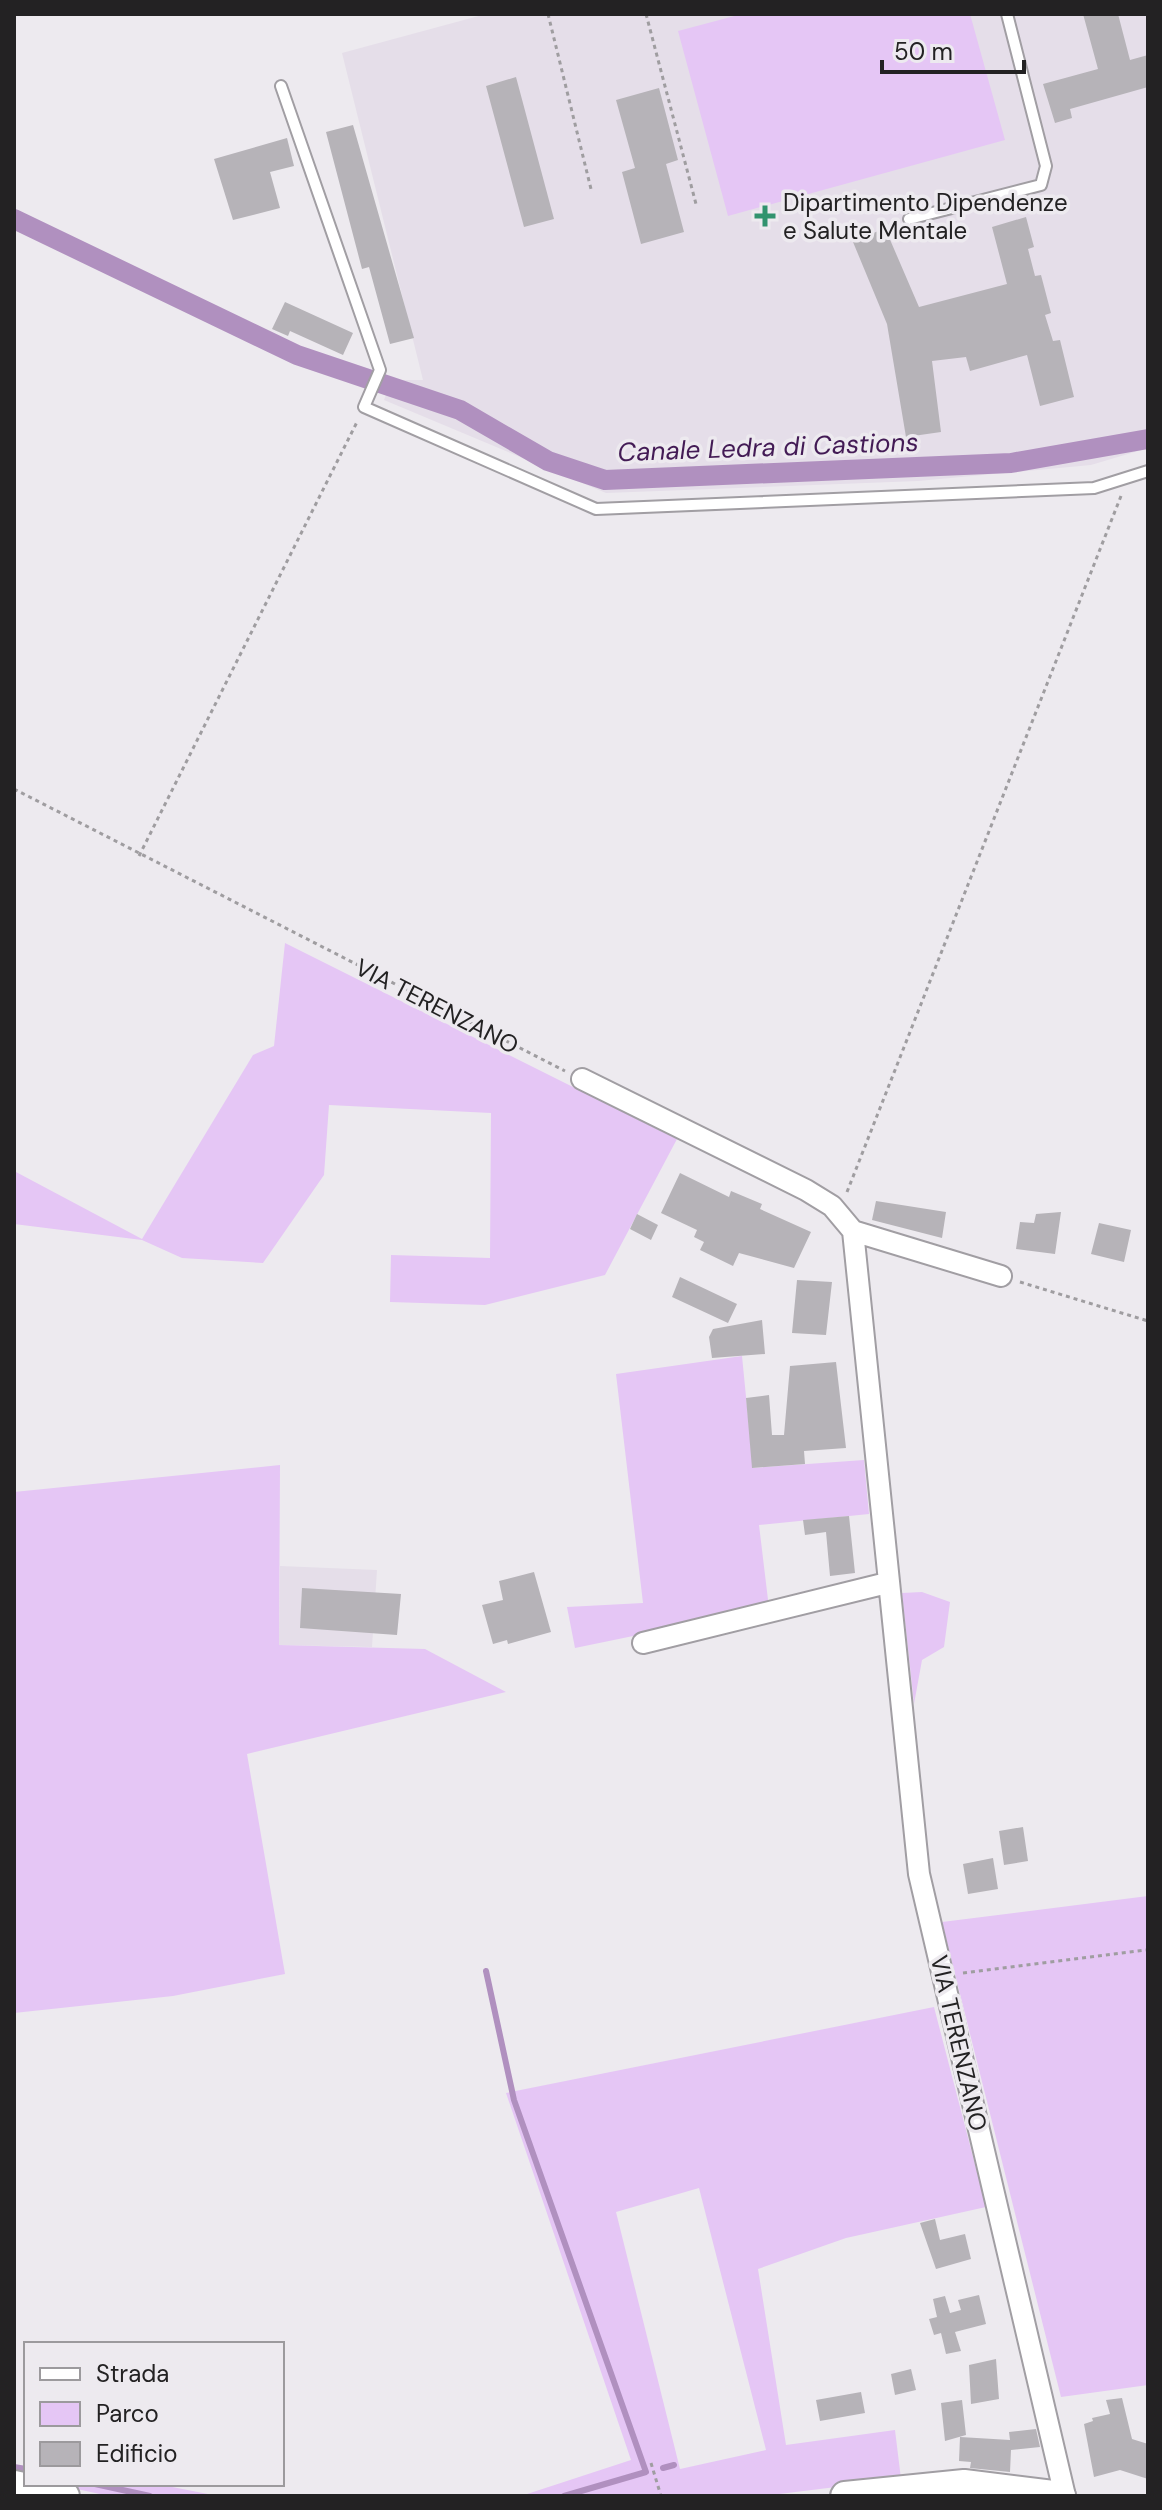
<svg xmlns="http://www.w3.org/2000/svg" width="1162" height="2510" font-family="'DM Sans',sans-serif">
<rect width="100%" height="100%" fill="#edeaef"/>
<path fill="#e5dee9" d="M486,14H1148V448L1091,465L918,481L606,493L384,400L392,380H423L342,53Z
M280,1566L377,1570L372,1647L279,1645Z"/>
<path fill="#e5c6f5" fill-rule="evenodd" d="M742,14H970L1005,140L728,216L678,31Z
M285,943L677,1139L605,1275L485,1305L390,1302L391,1255L490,1258L491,1113L329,1105L324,1175L263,1263L182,1258L142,1240L14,1224L16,1172L142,1239L253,1055L274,1046Z
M742,1356L753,1468L864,1460L869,1514L759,1525L769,1608L575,1648L567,1607L643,1603L616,1374Z
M280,1465L279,1645L425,1649L506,1692L247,1754L285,1974L173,1996L14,2013V1492Z
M922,1592L950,1602L944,1647L922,1660L914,1704L902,1593Z
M1148,1896V2385L1061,2397L942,1922Z
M934,2007L986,2207L846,2238L758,2269L786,2445L895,2430L901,2479L763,2496H521L631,2460L506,2093ZM699,2188L766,2450L680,2469L616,2212Z
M54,2484H157L218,2496H109Z"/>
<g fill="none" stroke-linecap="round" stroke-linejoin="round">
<path stroke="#b090bf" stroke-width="6" d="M486,1971L514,2100L646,2472L564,2496
M14,2467L26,2469
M663,2468L674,2465
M95,2484L150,2496"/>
<path stroke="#b090bf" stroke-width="20" d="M14,219L297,355L460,410L548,461L605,480L1011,463L1148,439"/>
</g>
<path fill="#b6b3b8" d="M1083,14H1118L1130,60L1148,55V87L1070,109L1072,118L1055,123L1043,84L1098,69Z
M516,77L554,219L524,227L486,86Z
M659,88L678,160L666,164L684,232L641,244L622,172L635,168L616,100Z
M353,125L414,338L390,344L369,267L362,269L326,132Z
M287,138L294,166L270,172L280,208L233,220L214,159Z
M1026,217L1034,247L1028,249L1035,276L1041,275L1051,313L1045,315L1053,341L1060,340L1074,397L1040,406L1027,355L970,371L966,357L932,361L941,432L906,437L887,324L853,242L885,228L919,307L1007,284L992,227Z
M285,302L353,333L343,355L290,331L288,336L272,329Z
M680,1173L729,1197L731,1191L762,1204L760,1209L811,1232L794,1268L739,1253L733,1266L700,1250L704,1242L694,1237L697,1230L661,1213Z
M876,1201L946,1212L942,1238L872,1220Z
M1061,1212L1055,1254L1016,1249L1020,1222L1034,1223L1036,1214Z
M637,1214L658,1225L651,1240L630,1229Z
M1099,1223L1131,1230L1124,1262L1091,1254Z
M680,1277L737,1304L728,1323L672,1297Z
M797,1280L832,1282L826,1335L792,1333Z
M762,1320L765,1354L712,1358L709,1337L713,1329Z
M836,1362L846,1448L804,1451L805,1464L752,1468L746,1398L769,1395L772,1435H784L790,1366Z
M849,1516L855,1573L830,1576L826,1532L805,1535L803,1520Z
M534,1572L551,1632L508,1644L507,1640L493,1644L482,1605L503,1600L499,1581Z
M302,1588L401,1594L397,1635L300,1628Z
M1023,1827L1028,1861L1004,1865L999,1831Z
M993,1858L998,1889L968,1894L963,1864Z
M935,2219L940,2240L965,2234L971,2259L936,2269L920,2223Z
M979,2295L986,2324L955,2332L961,2351L946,2354L941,2333L934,2335L929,2319L937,2317L933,2299L945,2296L950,2313L961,2310L958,2300Z
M996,2359L999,2399L971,2404L969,2365Z
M911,2369L916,2390L895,2395L891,2374Z
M861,2392L865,2413L820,2421L816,2400Z
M1122,2398L1132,2439L1148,2444V2479L1120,2470L1094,2477L1084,2424L1093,2421L1092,2418L1110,2414L1106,2400Z
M962,2400L966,2435L945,2441L941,2403Z
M1036,2429L1040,2447L1011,2450L1010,2472L970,2468L971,2462L959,2461L960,2437L1010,2440L1009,2432Z"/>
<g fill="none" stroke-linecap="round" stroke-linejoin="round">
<g stroke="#a19ea3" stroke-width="14">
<path id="lane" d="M281,86L380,370L364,407L596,509L1094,488L1148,471
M909,219L1041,185L1046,166L1007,14"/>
</g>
<g stroke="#a19ea3" stroke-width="24">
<path id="street" d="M582,1079L806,1190L832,1206L853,1231L919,1874L1065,2496
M853,1231L1001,1276
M643,1643L887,1583"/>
</g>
<g stroke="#a19ea3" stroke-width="32">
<path id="secondary" d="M14,2485L65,2496
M845,2496L964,2484L1061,2496"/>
</g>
<path stroke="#9f9da0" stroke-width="3" stroke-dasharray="4 4" stroke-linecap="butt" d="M548,14L591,189
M646,14L696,204
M14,789L565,1071
M139,856L358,420
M847,1192L1121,496
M1020,1282L1148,1321
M963,1973L1146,1950
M651,2463L661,2496"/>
<use href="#lane" stroke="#fff" stroke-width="10"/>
<use href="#street" stroke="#fff" stroke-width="20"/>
<use href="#secondary" stroke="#fff" stroke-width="28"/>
</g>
<path fill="#31936e" stroke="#edeaef" stroke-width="3" d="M761 204h8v8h8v8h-8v8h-8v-8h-8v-8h8z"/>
<g text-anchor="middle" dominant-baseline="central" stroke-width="7" stroke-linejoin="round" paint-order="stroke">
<g font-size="24" fill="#232223" stroke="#edeaef" text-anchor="start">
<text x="783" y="202">Dipartimento Dipendenze<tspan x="783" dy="28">e Salute Mentale</tspan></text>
</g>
<g font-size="24" fill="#232223" stroke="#edeaef">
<text transform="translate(437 1006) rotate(27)">VIA TERENZANO</text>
<text transform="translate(959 2043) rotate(77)">VIA TERENZANO</text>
</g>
<g font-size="26" font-style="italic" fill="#431b55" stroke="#edeaef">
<text transform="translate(768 447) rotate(-2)">Canale Ledra di Castions</text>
</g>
</g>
<rect width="1162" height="2510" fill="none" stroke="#232223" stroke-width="32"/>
<rect x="24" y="2342" width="260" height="144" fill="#edeaef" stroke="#9c9a9d" stroke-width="2"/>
<rect x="40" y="2368" width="40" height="12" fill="#ffffff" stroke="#9c9a9d" stroke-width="2"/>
<text x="96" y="2382" font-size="24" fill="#232223">Strada</text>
<rect x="40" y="2402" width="40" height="24" fill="#e5c6f5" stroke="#9c9a9d" stroke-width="2"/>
<text x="96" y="2422" font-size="24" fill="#232223">Parco</text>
<rect x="40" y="2442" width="40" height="24" fill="#b6b3b8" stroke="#9c9a9d" stroke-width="2"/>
<text x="96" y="2462" font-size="24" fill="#232223">Edificio</text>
<path d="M882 60v12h142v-12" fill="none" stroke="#232223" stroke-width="4"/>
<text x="894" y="60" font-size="24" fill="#232223" stroke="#edeaef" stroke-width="6" paint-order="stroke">50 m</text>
</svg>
